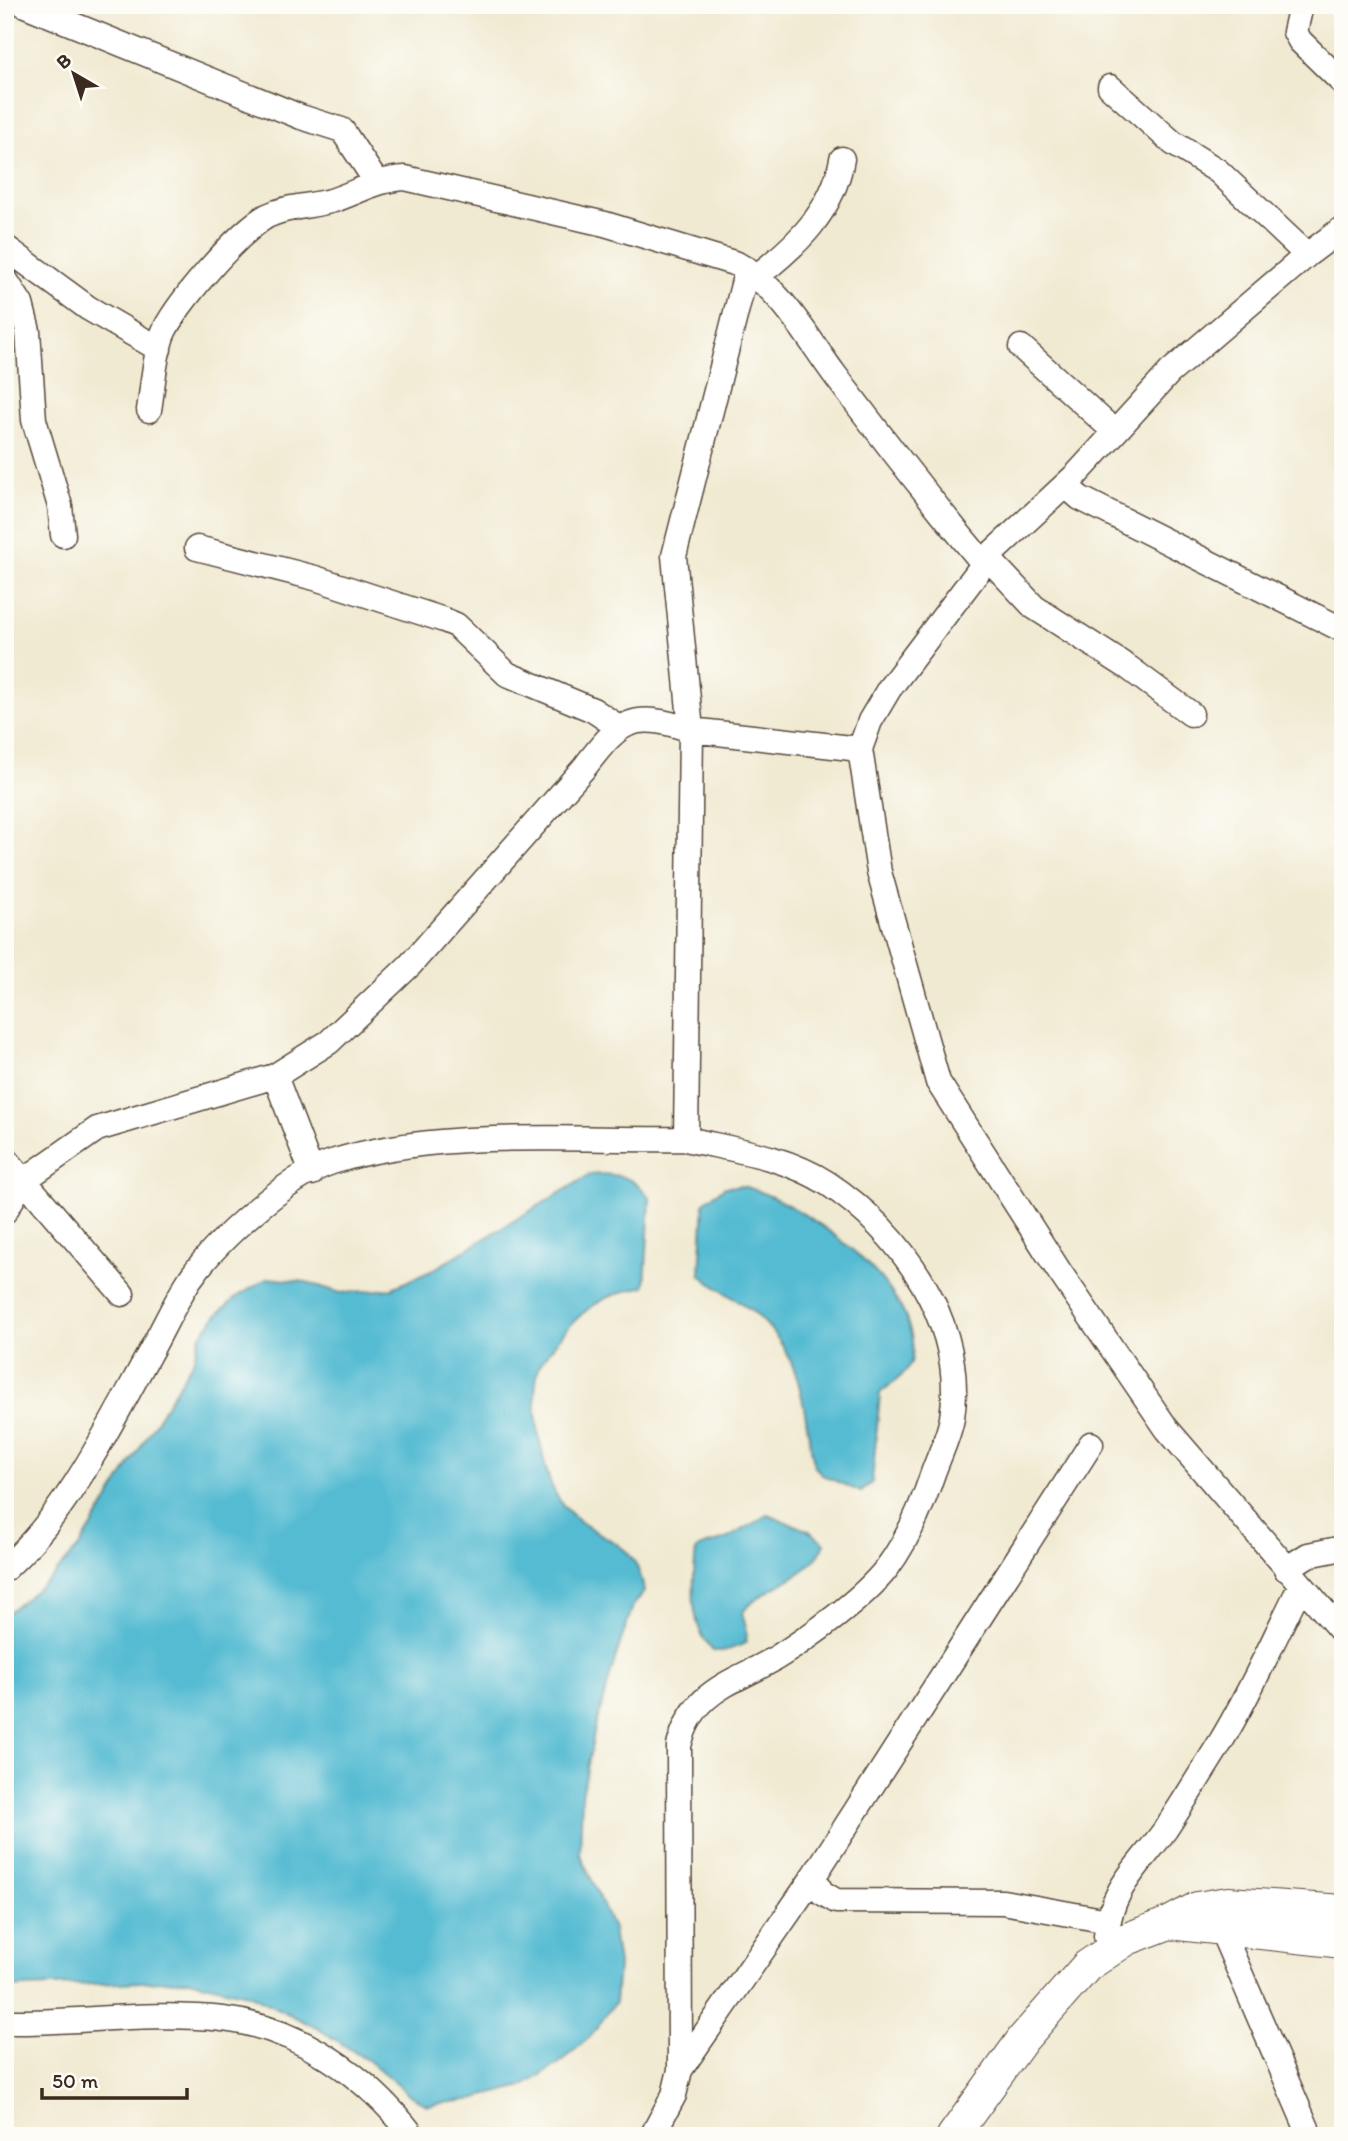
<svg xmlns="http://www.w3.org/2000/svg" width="1348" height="2141" font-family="Itim,sans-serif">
<rect width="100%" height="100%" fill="#fdfcf7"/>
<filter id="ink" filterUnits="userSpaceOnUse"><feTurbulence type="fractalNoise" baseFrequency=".0143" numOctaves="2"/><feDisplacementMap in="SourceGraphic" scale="14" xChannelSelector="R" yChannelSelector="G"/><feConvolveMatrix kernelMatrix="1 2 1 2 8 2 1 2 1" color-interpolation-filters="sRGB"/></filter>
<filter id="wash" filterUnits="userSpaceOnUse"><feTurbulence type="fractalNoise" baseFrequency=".00686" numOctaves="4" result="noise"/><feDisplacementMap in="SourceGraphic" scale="28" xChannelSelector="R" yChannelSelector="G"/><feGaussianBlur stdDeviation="1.57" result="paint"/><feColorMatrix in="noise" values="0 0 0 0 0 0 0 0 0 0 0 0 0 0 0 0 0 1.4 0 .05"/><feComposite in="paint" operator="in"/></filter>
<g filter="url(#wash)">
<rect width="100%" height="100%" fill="#f1ead2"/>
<path fill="#54bbd2" stroke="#487278" stroke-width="2" d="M591,1174C618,1174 633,1175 650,1198L645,1286C601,1295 580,1310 554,1345C550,1352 541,1360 539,1367C532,1390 536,1418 540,1442C545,1465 548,1487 564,1506C594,1543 637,1534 644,1592L633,1606L616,1656L595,1728L582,1795L580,1853L613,1929L618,1965L615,2002L591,2036L557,2065L523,2086L468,2100L427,2105L411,2096L373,2064L317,2028L251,1995L188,1980L5,1988V1615L51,1578L80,1546L193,1361L200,1337L215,1317L235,1298L268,1278L306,1282L341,1293L390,1289L431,1271Z
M742,1186C802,1201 922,1286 912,1358C910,1373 890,1384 880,1393L872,1482L861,1492L824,1476L815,1467C801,1406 806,1361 757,1315C740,1299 717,1291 700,1274L704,1202L725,1187Z
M768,1515L809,1531L825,1543C813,1578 762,1586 742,1613L747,1630L746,1643L725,1651H713C688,1625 693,1583 696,1549L728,1538Z"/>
</g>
<g filter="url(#ink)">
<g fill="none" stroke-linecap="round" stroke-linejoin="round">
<g stroke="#564739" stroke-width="27">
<path id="minor" d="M25,5L301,117L342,130L377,183
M1301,5L1295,32L1300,41L1343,83
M1110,87L1173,143L1218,171L1307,255
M1343,228L1307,255L1170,372L1076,475L992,553L889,689L870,721L860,749L879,872L938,1082L1059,1271L1167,1429L1343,1633
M5,247L88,308L159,349
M757,276C797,245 833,211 842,159
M5,279L21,304L28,331L34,420L60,506L63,535
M1021,347L1114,431
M149,410C153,386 154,359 162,336C173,307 239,231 267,216C289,205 312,207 334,200C358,192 379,179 405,178L605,224L737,264C781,288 806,336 835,375C883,439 932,502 983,563
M1065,485L1080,498L1343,630
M197,548L315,578L444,620L456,625L507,674L593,710L620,728
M988,558L1034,607L1129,668L1191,714
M275,1076L312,1173
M5,1158L122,1294
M5,1211L23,1181L97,1129L275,1076L329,1042L410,965L584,768C620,721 631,710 691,730L860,749
M1091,1444L814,1876L821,1892L836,1901L1003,1902L1108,1921
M5,1569C69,1511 108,1428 149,1354C163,1329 175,1302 190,1279C217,1240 287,1177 332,1162C438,1128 574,1141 686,1139
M1286,1569L1308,1555L1343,1548
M1222,1931L1307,2128
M1106,1936C1112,1886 1137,1869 1165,1830C1183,1803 1200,1775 1217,1748C1249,1696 1273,1640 1301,1585
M5,2022C77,2023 151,2011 223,2019C299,2028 367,2076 413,2136
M680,2070L814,1876
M652,2136L674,2095L680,2070L679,1746C693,1689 732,1684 776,1658C810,1637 863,1599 887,1568C908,1540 922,1506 933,1473C939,1456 949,1436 952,1418C966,1324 902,1232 827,1183C785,1156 734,1150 686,1139L691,730L674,556L747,269"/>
</g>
<g stroke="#564739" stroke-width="34">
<path id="major" d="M1169,1923L1343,1942
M953,2136L1023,2039L1087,1966L1127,1939L1169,1923L1197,1908L1228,1903L1343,1911"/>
</g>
<use href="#minor" stroke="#fff" stroke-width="24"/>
<use href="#major" stroke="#fff" stroke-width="32"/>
</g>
</g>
<rect width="1348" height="2141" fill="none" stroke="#fdfcf7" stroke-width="28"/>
<g transform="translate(74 74) rotate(321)" stroke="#fdfcf7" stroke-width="5" paint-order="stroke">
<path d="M0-5L12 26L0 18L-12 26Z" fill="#3b2a1e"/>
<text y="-10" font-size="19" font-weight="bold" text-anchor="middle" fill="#3b2a1e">B</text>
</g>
<path d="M42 2088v10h145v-10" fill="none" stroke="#3b2a1e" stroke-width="3.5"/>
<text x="52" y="2088" font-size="21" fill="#3b2a1e" stroke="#fdfcf7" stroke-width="5" paint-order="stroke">50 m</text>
</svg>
